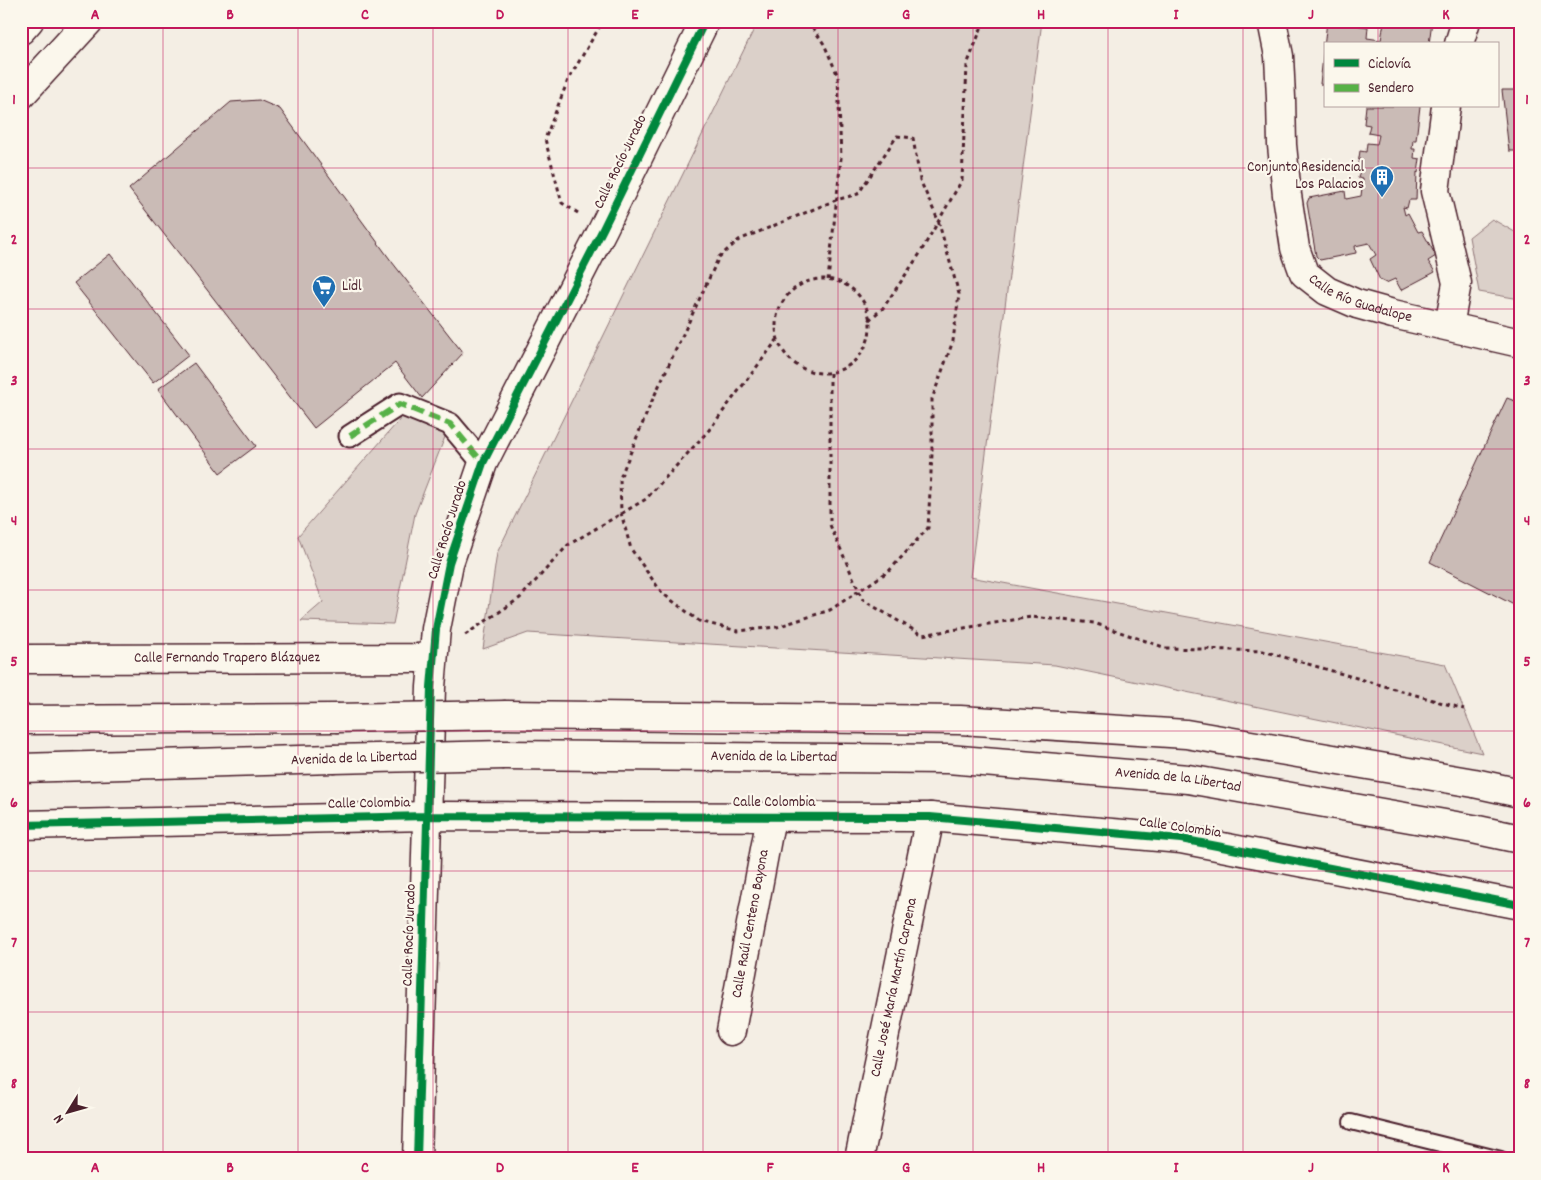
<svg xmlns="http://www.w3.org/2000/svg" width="1541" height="1180" font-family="Dekko,sans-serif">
<rect width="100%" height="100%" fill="#f4eee4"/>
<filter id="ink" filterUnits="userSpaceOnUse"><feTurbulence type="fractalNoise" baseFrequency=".02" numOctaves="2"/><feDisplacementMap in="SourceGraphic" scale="10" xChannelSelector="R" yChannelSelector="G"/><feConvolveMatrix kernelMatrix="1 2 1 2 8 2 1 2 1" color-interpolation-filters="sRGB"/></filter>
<g filter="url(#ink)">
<path fill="#dbd0c9" stroke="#92787a" d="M758,21H1042L970,577L1445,664L1482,753L1055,665L528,633L483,649L497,553Z
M1492,219L1520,235V299L1479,292L1469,237Z
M410,408L450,424L415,514L393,624L301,621L323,602L298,536Z"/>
<path fill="#cabbb6" stroke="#4a1f2b" d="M1327,21L1368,27L1367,38L1381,40L1384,22L1381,21H1432L1429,44H1325V85L1320,84Z
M1502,90H1520V151H1509Z
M259,100L280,109L392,262L463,353L422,398L395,363L314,428L129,189L231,102Z
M1366,106H1420L1416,140H1413L1412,149H1415L1414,158L1420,159L1418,173L1417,172L1416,200H1409L1407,208L1403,207L1405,215L1408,213L1418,232L1422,231L1436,256L1428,261L1435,272L1401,290L1395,279L1386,283L1380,280L1370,259L1376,255L1369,243L1355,246L1356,253L1320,260L1316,256L1307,203L1309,198L1345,191L1346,199L1361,196L1363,179L1358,178L1361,165L1358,164L1360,151L1366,152L1367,143L1377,144L1379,135L1368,133L1370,125L1364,124Z
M110,254L189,355L153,383L74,283Z
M194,363L256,446L220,473L158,389Z
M1507,398L1520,403V592L1514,605L1430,562Z"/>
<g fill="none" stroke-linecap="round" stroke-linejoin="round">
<g stroke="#4a1f2b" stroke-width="18">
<path id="service" d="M1351,1122L1501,1159"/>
</g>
<g stroke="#4a1f2b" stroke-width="25">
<path id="pedestrian" d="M350,436L400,404L450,424L483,463"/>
</g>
<g stroke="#4a1f2b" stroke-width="31">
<g id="minor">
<path id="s1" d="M1272,21L1279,56L1281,98L1282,145L1287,195L1295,248L1304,273L1327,291L1357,304L1393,314L1520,343"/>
<path d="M1459,44L1466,21"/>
<path d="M1446,106L1435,191L1457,283L1449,326"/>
<path id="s2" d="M21,659L417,658L433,657"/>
<path d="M21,825L427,816L930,817L1181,839L1520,905"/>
<path id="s3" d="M731,1031L771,817"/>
<path d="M417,1159L431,687L436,629L449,563L483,463L603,229L705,21"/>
<path id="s4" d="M859,1159L930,817"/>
</g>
</g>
<g stroke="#4a1f2b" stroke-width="31">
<path id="secondary" d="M21,30L29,21
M21,95L89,21"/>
</g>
<g stroke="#4a1f2b" stroke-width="31">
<g id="primary">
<path d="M506,715L960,720L1186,734L1474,783L1520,793"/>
<path d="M21,720L336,718"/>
<path id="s5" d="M504,755L948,759L1188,779L1473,829L1520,839"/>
<path d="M21,768L333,759"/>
</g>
</g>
<path stroke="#4a1f2b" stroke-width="3" stroke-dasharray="4 4" stroke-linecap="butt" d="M808,21L824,44L838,76L841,158L828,280
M897,136L913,138L920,180L938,220L959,294L953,341L932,399V454L928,528L889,571L830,610L777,627L738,631L699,621L662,593L631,549L621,513L620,478L651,403L719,257L739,240L836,200L858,194Z
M578,213L562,203L545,139L568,80L603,21
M776 326a47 47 0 1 1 94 0a47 47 0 1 1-94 0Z
M869,320L883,308L919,255L962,180L967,65L984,21
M830,373V525L863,600L922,635L1031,617L1094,623L1166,648L1263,651L1464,709
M465,635L520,598L568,545L646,499L709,430L777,340"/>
<use href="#service" stroke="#fbf7ec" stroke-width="14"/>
<use href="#pedestrian" stroke="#fbf7ec" stroke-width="21"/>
<use href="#minor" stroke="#fbf7ec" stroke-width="28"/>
<use href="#secondary" stroke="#fbf7ec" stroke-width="28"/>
<use href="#primary" stroke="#fbf7ec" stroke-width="28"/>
<g stroke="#4a1f2b" stroke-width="31" stroke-linecap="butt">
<path id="primary-bridge" d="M336,718L506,715
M333,759L504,755"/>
</g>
<use href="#primary-bridge" stroke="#fbf7ec" stroke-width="28"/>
<path stroke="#57b146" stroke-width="6" stroke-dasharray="12 6" stroke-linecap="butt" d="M350,436L400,404L450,424L483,463"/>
<g stroke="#fbf7ec" stroke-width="11">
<path id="cycleway" d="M21,825L427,816L930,817L1181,839L1520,905
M417,1159L431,687L436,629L449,563L483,463L603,229L705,21"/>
</g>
<use href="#cycleway" stroke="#00873e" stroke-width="8"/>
</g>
</g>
<path fill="none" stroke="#c2185b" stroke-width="1" stroke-opacity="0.55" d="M163,21V1159M298,21V1159M433,21V1159M568,21V1159M703,21V1159M838,21V1159M973,21V1159M1108,21V1159M1243,21V1159M1378,21V44M1378,106V1159M21,168H1520M21,309H1520M21,449H1520M21,590H1520M21,731H1520M21,871H1520M21,1012H1520"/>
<defs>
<g id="building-pin" transform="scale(1.25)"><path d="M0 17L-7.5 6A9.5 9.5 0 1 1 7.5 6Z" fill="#1f6fb2" stroke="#fbf7ec"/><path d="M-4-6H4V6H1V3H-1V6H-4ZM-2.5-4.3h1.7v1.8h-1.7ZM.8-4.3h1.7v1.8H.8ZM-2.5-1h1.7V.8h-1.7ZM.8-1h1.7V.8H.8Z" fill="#fff"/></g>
<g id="supermarket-pin" transform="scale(1.25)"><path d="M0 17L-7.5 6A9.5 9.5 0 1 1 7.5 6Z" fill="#1f6fb2" stroke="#fbf7ec"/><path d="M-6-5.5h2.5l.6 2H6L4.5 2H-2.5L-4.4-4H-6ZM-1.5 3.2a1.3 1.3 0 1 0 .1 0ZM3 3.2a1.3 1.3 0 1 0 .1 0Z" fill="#fff"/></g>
</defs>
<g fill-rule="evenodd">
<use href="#building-pin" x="1382" y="177"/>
<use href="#supermarket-pin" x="324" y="287"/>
</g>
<g text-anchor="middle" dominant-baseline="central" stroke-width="4.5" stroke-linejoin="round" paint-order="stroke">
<g font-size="15" fill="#4a1f2b" stroke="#fbf7ec">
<text transform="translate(621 162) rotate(-64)">Calle Rocío Jurado</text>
<text stroke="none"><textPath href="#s1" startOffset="318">Calle Río Guadalope</textPath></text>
<text transform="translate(448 530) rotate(-73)">Calle Rocío Jurado</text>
<text stroke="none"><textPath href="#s2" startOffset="206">Calle Fernando Trapero Blázquez</textPath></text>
<text stroke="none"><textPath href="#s5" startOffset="270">Avenida de la Libertad</textPath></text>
<text transform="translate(354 759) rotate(-2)">Avenida de la Libertad</text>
<text stroke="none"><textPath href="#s5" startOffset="675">Avenida de la Libertad</textPath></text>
<text x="774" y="803">Calle Colombia</text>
<text transform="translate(369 804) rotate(-1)">Calle Colombia</text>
<text transform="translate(1180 828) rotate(8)">Calle Colombia</text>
<text stroke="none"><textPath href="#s3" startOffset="109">Calle Raúl Centeno Bayona</textPath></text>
<text transform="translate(410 935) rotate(-88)">Calle Rocío Jurado</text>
<text stroke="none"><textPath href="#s4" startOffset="175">Calle José María Martín Carpena</textPath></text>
</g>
<g font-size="15" fill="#4a1f2b" stroke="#fbf7ec" text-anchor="end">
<text x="1364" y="168">Conjunto Residencial<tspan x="1364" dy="17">Los Palacios</tspan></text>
<text x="342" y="287" text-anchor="start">Lidl</text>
</g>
</g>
<rect width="1541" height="1180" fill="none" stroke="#fbf7ec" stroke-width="55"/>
<rect x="1324" y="42" width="175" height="65" fill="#fbf7ec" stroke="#b4a19f"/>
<rect x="1334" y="59" width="25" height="8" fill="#00873e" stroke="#b4a19f"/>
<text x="1368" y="68" font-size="15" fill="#4a1f2b">Ciclovía</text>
<rect x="1334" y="84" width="25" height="8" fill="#57b146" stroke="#b4a19f"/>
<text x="1368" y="92" font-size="15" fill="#4a1f2b">Sendero</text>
<g transform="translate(68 1112) rotate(233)" stroke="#fbf7ec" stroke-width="4" paint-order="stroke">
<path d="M0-4L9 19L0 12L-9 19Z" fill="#4a1f2b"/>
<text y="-8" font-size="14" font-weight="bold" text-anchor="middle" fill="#4a1f2b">N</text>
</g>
<rect x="28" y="28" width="1486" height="1124" fill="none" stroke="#c2185b" stroke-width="2"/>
<g font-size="16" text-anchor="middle" font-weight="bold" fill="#c2185b">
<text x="95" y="19">A</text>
<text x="230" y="19">B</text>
<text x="365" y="19">C</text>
<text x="500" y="19">D</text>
<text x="635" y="19">E</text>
<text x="770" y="19">F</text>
<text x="906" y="19">G</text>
<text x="1041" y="19">H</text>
<text x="1176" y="19">I</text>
<text x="1311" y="19">J</text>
<text x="1446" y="19">K</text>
<text x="14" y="104">1</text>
<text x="1527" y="104">1</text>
<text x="14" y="244">2</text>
<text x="1527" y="244">2</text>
<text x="14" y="385">3</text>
<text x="1527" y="385">3</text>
<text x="14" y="525">4</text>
<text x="1527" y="525">4</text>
<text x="14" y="666">5</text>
<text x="1527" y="666">5</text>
<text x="14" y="807">6</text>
<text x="1527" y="807">6</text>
<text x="14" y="947">7</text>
<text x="1527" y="947">7</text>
<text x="14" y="1088">8</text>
<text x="1527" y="1088">8</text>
<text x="95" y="1172">A</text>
<text x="230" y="1172">B</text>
<text x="365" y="1172">C</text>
<text x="500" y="1172">D</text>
<text x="635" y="1172">E</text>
<text x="770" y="1172">F</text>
<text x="906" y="1172">G</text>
<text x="1041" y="1172">H</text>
<text x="1176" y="1172">I</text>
<text x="1311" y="1172">J</text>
<text x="1446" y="1172">K</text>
</g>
</svg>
